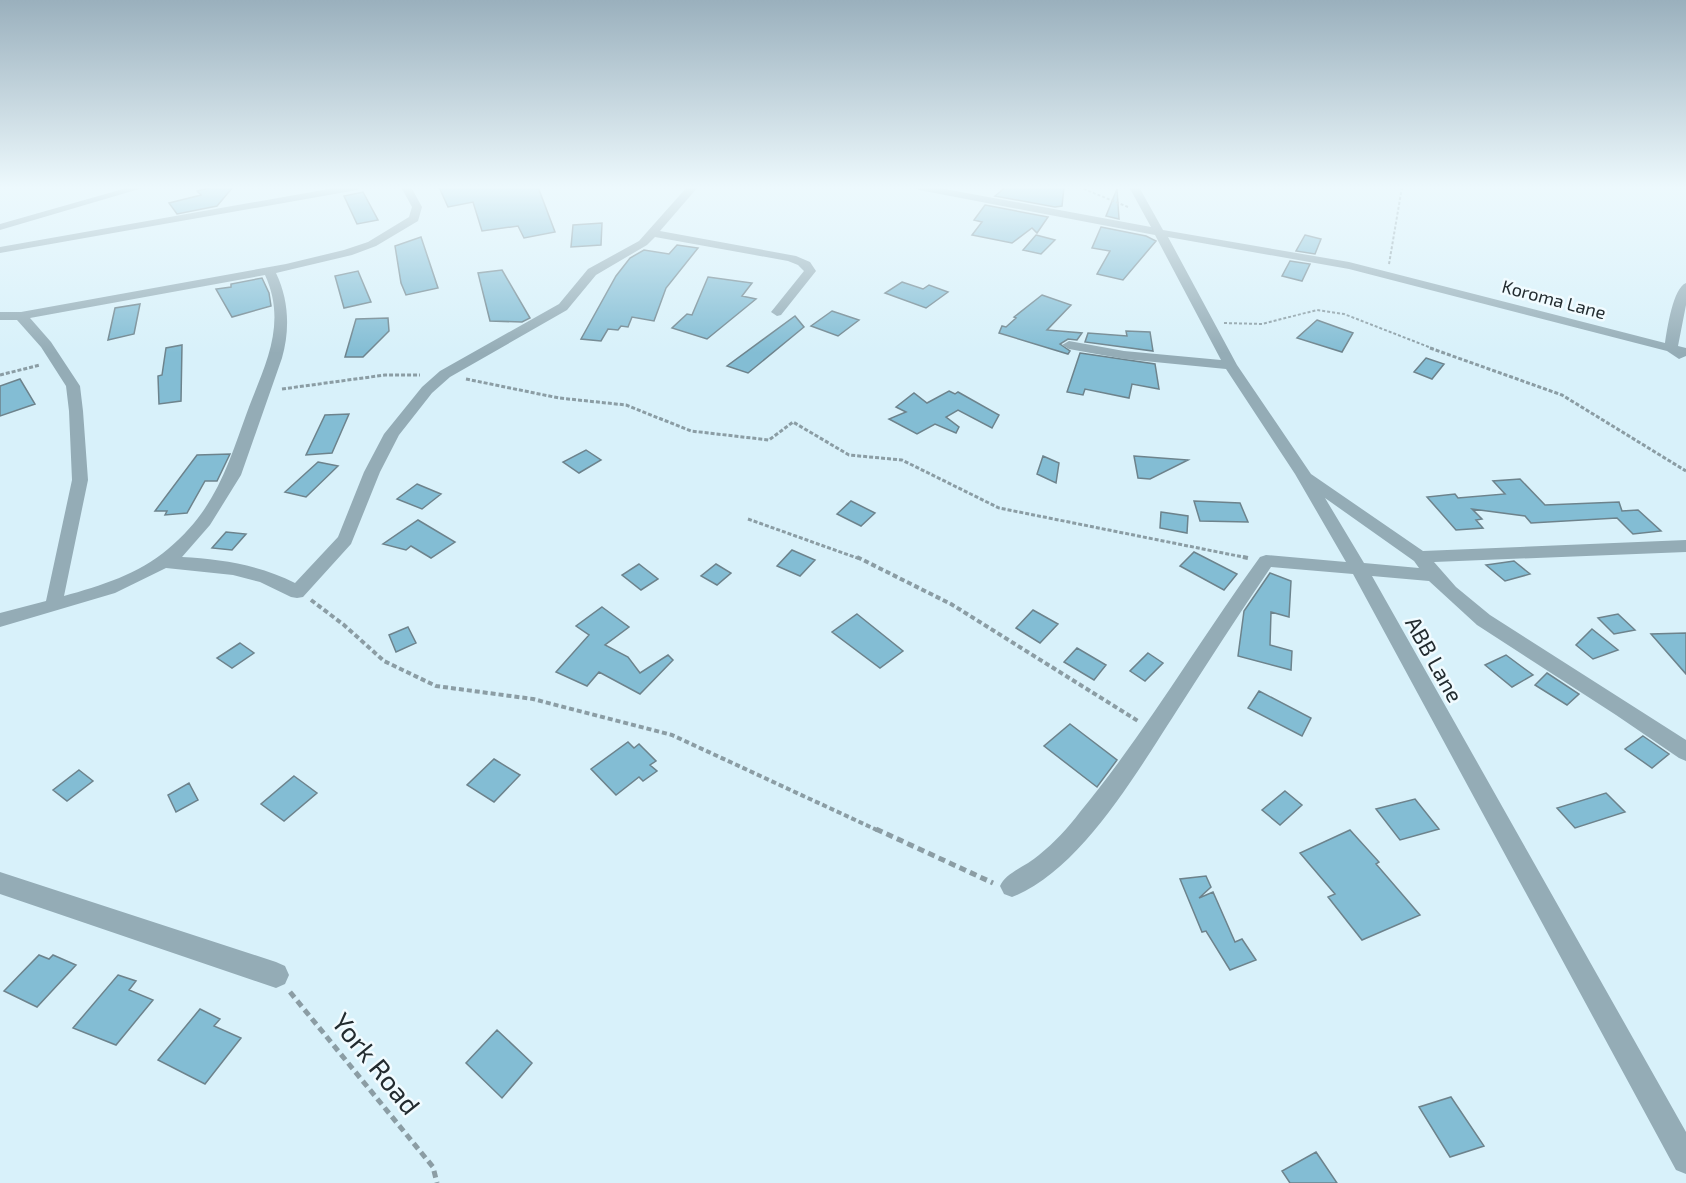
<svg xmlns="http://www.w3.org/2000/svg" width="1686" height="1183" font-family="'Exo 2',sans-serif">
<rect width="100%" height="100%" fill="#d8f1fa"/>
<path fill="#83bdd4" stroke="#6d838c" stroke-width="1.5" d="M213,187H233L217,206L177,214L169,203L201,195L197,191Z
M439,187H538L555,232L524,238L518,226L482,231L473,202L448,207Z
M1006,187H1064L1062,206L1055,207L995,196Z
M1117,189L1119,219L1106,216Z
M363,192L378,220L357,224L344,196Z
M985,205L1048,217L1037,233L1032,228L1012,243L972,235L982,222L974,220Z
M602,223L601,245L571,247L573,225Z
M1101,227L1146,236L1156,241L1123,280L1097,274L1110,251L1092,248Z
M1036,235L1055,240L1041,254L1023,250Z
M1305,235L1321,239L1315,254L1296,251Z
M421,237L438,288L406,295L401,283L395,246Z
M677,245L698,248L666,288L654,321L632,317L628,327L621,326L618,330L608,329L601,341L581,339L616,276L630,258L644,250L669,254Z
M1290,261L1310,264L1302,281L1282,276Z
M502,270L530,318L522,322L490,321L478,273Z
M358,271L371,302L344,308L335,276Z
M708,277L752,283L742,296L756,299L707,339L672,328L687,314L692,315Z
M262,278L269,293L271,306L232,317L216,289L231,287V284Z
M902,282L923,289L929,285L948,292L926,308L885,293Z
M1042,295L1071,305L1047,330L1082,333L1077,340L1068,339L1060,344L1070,351L1068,354L999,333L1002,326L1006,327L1016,318L1014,317Z
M140,304L134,334L108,340L115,308Z
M832,311L859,320L838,336L811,326Z
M795,316L804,327L748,373L727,366Z
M388,318L389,331L363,357H345L356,319Z
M1317,320L1353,333L1342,352L1297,338Z
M1126,331L1150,332L1153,351L1085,342L1088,333L1127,336Z
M182,345L181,401L159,404L158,376L162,375L166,348Z
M1080,353L1155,364L1159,389L1132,384L1129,398L1085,389L1083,395L1067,392Z
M1426,358L1444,364L1432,379L1414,372Z
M20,379L35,404L0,416V386Z
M949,391L955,394L958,392L999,415L992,428L958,410L946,417L959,427L956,433L935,424L917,434L889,419L906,412L896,407L914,393L927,403Z
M349,414L332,453L306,455L325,415Z
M586,450L601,460L579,473L563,462Z
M230,454L217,481H205L187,513L165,515L167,511H155L197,455Z
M1043,456L1059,463L1056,483L1037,474Z
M1134,456L1188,460L1150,479L1138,478Z
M318,462L338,466L306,497L285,492Z
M1520,479L1545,505L1619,502L1622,511L1638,510L1661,531L1633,534L1617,518L1531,523L1525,516L1472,509L1482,519L1476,520L1483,528L1456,530L1427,497L1455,494L1458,498L1505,494L1493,481Z
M417,484L441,494L422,509L397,499Z
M851,501L875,513L861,526L837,514Z
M1194,501L1240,503L1248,522L1200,521Z
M1161,512L1188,516L1187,533L1160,528Z
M418,520L455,542L431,558L411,546L406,550L383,544Z
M226,532L246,534L232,550L212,548Z
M792,550L815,560L800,576L777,566Z
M1194,552L1237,574L1224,590L1180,566Z
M1514,561L1530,574L1505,581L1486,565Z
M639,564L658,579L641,590L622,575Z
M716,564L731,573L717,585L701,576Z
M1270,573L1291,581L1289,617L1271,612L1270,645L1292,651L1291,670L1238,656L1244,611Z
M602,607L629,627L605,645L628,657L640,673L668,655L673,660L640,694L599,672L587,686L556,672L589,635L576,626Z
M1033,610L1058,624L1040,643L1016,628Z
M857,614L903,651L880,668L832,632Z
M1618,614L1635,630L1614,634L1598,618Z
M408,627L416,643L396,652L389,635Z
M1592,629L1618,650L1593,659L1576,645Z
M1686,633V674L1651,634Z
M240,643L254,653L232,668L217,658Z
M1077,648L1106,665L1094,680L1064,662Z
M1148,653L1163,663L1145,681L1130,671Z
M1506,655L1533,675L1512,687L1485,665Z
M1547,673L1579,694L1567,705L1535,685Z
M1259,691L1311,718L1302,736L1248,708Z
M1070,724L1117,760L1097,787L1044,746Z
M1643,736L1669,754L1652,768L1625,749Z
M628,742L634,748L639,744L656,761L650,765L657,771L643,781L639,777L616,795L591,769Z
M494,759L520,775L494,802L467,785Z
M79,770L93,781L67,801L53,790Z
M294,776L317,793L284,821L261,804Z
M189,783L198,800L176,812L168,795Z
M1285,791L1302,805L1280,825L1262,810Z
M1606,793L1625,812L1575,828L1557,808Z
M1415,799L1439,829L1400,840L1376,809Z
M1350,830L1379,862L1376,864L1420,915L1362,940L1328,897L1335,894L1300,853Z
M1206,876L1211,887L1199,898L1213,892L1235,942L1242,939L1256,960L1230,970L1206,931L1202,932L1180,879Z
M39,955L49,959L53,955L76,965L37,1007L4,991Z
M118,975L136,981L129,990L153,1000L116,1045L73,1028Z
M200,1009L220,1019L214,1026L241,1038L205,1084L158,1060Z
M497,1030L532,1063L502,1098L466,1063Z
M1451,1097L1484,1146L1450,1157L1419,1107Z
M1316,1152L1337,1183H1290L1282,1171Z"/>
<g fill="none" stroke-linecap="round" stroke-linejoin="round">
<path stroke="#8b9da4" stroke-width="2" stroke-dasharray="3 2" stroke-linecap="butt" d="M1079,187L1128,207
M1389,264L1402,187
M1224,323L1262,324L1317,310L1344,314L1434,349"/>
<path stroke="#8b9da4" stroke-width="3" stroke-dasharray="4 2" stroke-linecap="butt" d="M1430,348L1562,395L1686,471
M0,375L40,365
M466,379L559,398L626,405L691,431L769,440L793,422L849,455L902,460L999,508L1248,558
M282,389L385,375H420
M748,519L860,559"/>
<path stroke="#8b9da4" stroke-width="4" stroke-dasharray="5 3" stroke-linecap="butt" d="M857,557L951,604L1138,721
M1243,557L1248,558
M311,600L344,625L384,661L436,686L533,699L672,735L879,831"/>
<path stroke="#8b9da4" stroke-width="5" stroke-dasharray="7 4.5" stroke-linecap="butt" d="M876,829L993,883
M290,992L433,1167L437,1183"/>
<path fill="#94acb6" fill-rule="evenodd" d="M130,187H146L0,230V224Z
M340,187H362L357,190L0,253V247Z
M401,187H411L422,207L418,221L376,246L352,255L276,273C289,300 290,330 282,358L241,475L210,525L182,557C220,559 260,565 295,583L338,537L364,472L384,434L422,387L440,371L559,304L588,269L639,241L687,187H698L660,231L796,256L810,262L816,271L781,315L777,316L771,312L804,271L798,265L788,261L655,237L647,245L596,275L567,310L450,377L432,393L399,435L380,472L351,544L303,597L297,598L291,597L260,582L233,575L166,568L115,593L0,627V613L46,601L72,480L69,411L66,386L41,347L17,320H0V312H21L286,264L344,250L368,242L409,217L412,207ZM265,275C287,323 266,363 249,407C228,464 217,508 168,549C139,574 100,586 64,596L88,480L83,411L80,386L51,342L30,318Z
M914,187H934L1151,227L1129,187H1139L1163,230L1349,262L1665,343C1667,329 1673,288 1686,283V305L1678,346L1686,348V356L1679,359L1667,351L1349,269L1168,237L1237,365L1311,474L1423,551L1686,540V552L1434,562L1456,587L1490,615L1686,740V761L1679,758L1616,715L1477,625L1429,581L1372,576L1686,1132V1174L1676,1170L1353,574L1271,567C1238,615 1207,664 1176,712C1137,772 1080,871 1012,897L1004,894L1000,886C1006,872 1027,866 1039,855C1054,843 1068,828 1080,812C1146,732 1199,641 1260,557L1266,555L1346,562L1295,474L1226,369L1124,359L1069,349L1062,345L1069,341L1124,351L1221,360L1155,235L919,190ZM1325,498L1414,561L1419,568L1364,563Z
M0,872L276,962L285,966L289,975L285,984L276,988L0,894Z"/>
</g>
<linearGradient id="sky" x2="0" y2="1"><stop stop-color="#9ab0bd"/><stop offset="0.53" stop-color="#edf9fd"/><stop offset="1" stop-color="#edf9fd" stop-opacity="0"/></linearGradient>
<rect width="1686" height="353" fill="url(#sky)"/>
<g text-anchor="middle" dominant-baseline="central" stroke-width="5" stroke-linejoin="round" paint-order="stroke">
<g font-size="18" fill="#222b2f" stroke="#f1fbff">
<text transform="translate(1554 299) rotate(15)">Koroma Lane</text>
</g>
<g font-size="22" fill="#222b2f" stroke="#f1fbff">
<text transform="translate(1435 659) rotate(61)">ABB Lane</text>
</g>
<g font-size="27" fill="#222b2f" stroke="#f1fbff">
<text transform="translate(377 1063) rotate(51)">York Road</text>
</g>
</g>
</svg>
